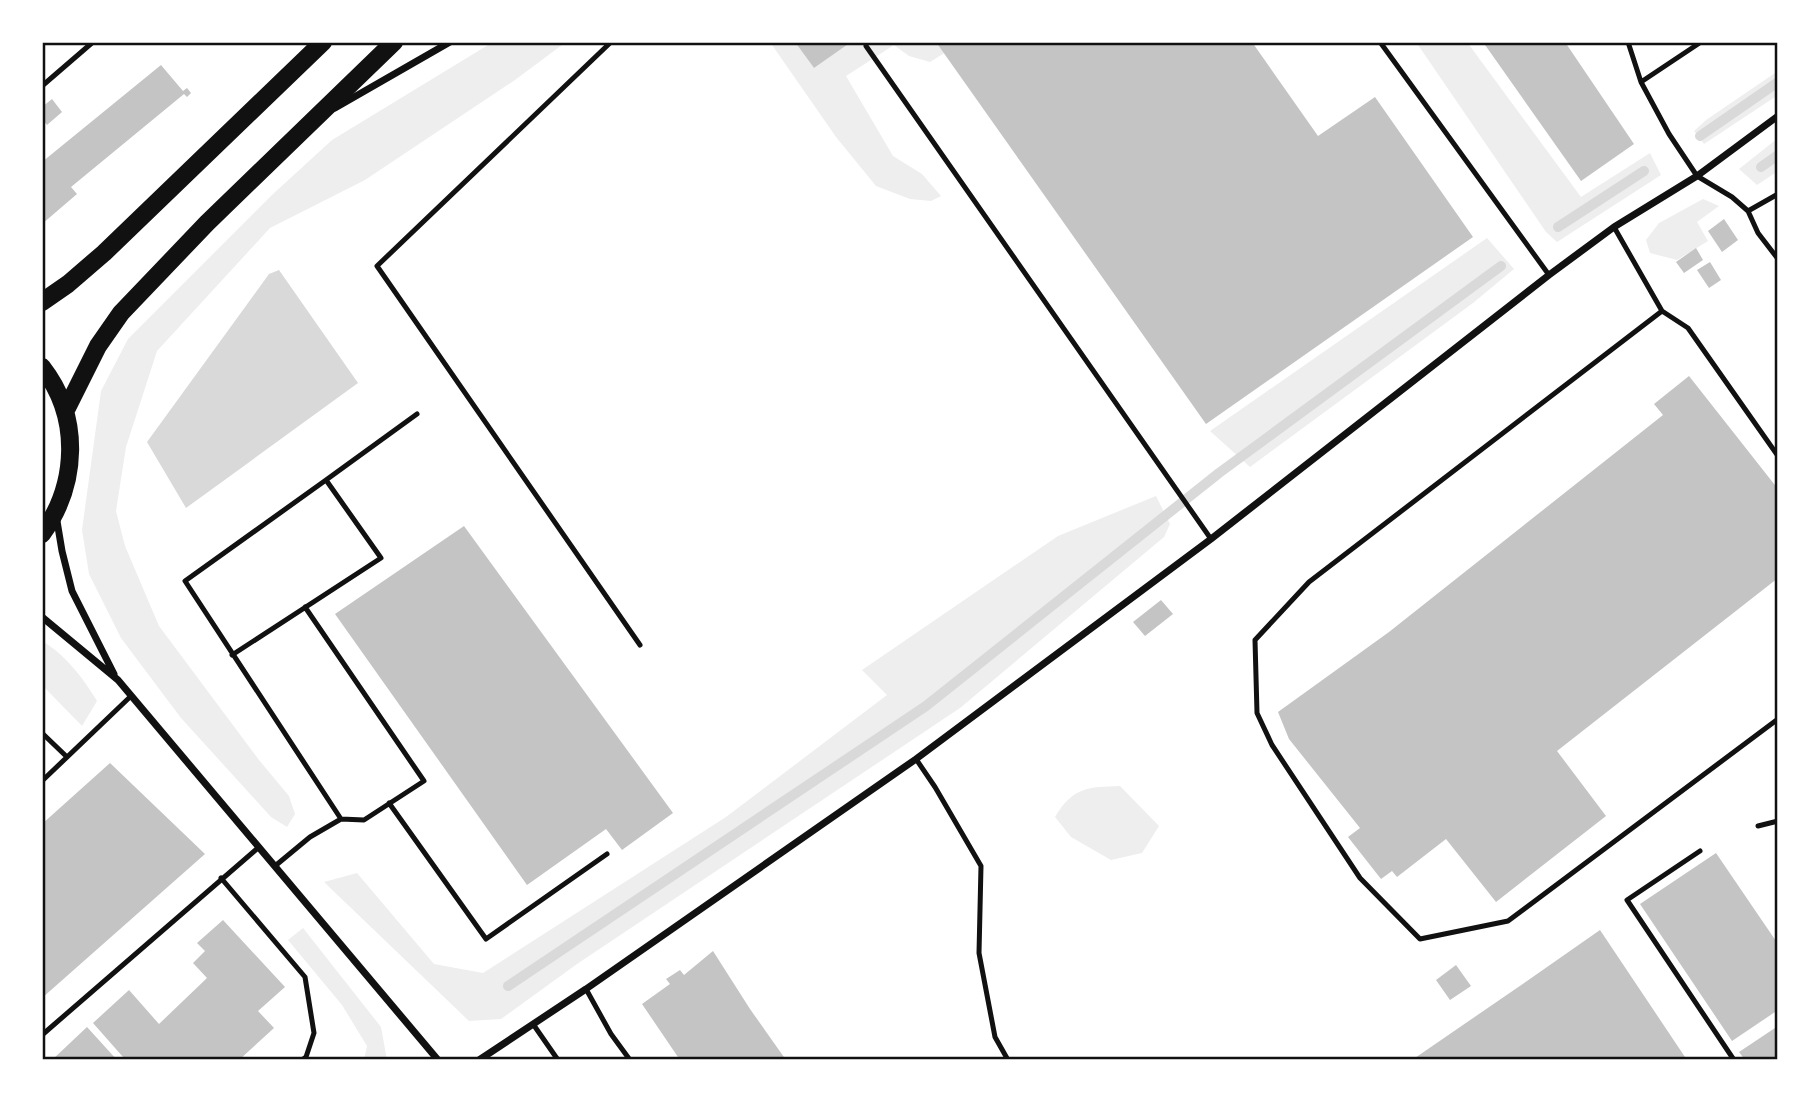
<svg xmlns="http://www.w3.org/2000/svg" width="1820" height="1102" font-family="'DM Sans',sans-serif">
<rect width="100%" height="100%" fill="#fff"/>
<path fill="#eee" d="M493,42H566L515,80L365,180L270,228L157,351L126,447L116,511L125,546L159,626L259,760L289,796L295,814L287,827L271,817L181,718L121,638L89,574L82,530L101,391L128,339L273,194L332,140Z
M770,42H795L814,68L850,42H939L946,52L930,62L909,56L894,45L846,76L893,156L922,174L941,196L931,201L910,199L876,186L836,137Z
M1416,42H1467L1581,197L1650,153L1661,175L1557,242L1546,232Z
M1778,71V95L1704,144L1694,131L1706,120Z
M1778,138V171L1757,185L1739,169Z
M1703,199L1719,206L1697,222L1708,241L1677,260L1650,253L1646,240L1659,223Z
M1487,238L1514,269L1473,303L1250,467L1210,431Z
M1156,496L1170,524L1164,537L960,708L577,964L501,1019L469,1021L324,882L357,873L434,964L483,973L726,817L887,695L862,670L1058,536Z
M42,641C65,654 84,679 97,701L82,726L42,685Z
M1120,786L1159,826L1142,853L1111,860L1071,837L1055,817C1073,787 1088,787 1120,786Z
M303,928L381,1027L387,1060H364L367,1046L342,1005L288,940Z"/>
<path fill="#d9d9d9" d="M279,270L358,383L186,508L147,442L269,274Z"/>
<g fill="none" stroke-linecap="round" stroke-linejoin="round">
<path stroke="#d9d9d9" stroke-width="10" d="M1700,136L1778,82
M1761,167L1778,155
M1558,227L1644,171
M508,986L926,706L1219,473L1501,266"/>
</g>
<path fill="#c4c4c4" d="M795,42H851L814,68Z
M936,42H1252L1318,136L1375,97L1473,237L1206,424Z
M1483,42H1565L1634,144L1581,181Z
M161,65L183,91L187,88L191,93L187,97L184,94L71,187L77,194L42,224V162Z
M52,99L62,112L47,125L42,119V107Z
M1724,219L1738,240L1722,252L1708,231Z
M1696,248L1703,260L1684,273L1676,262Z
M1710,262L1721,280L1709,288L1697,270Z
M1689,376L1778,489V578L1557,751L1606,816L1496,902L1446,839L1397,877L1392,871L1381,879L1348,837L1360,828L1289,739L1278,712L1389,632L1663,415L1654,404Z
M464,526L673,813L622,850L606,829L527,885L335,614Z
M1161,600L1173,614L1145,636L1133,622Z
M110,763L205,854L42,998V824Z
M1716,853L1778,944V1010L1732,1041L1640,904Z
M223,920L285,987L258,1011L274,1028L239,1060H118L123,1057L93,1023L129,990L159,1024L207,978L193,963L205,951L197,943Z
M1600,930L1687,1060H1412L1527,981Z
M713,951L750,1009L786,1060H680L642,1004L670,984L666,979L680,970L684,975Z
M1456,965L1471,986L1450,1000L1436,980Z
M1778,1026V1060H1745L1739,1052Z
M87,1027L117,1060H52Z"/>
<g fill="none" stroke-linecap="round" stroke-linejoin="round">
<path stroke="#111" stroke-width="5" d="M611,42L377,266L640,645
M1380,42L1549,275
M1628,42L1641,82
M1701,42L1641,82L1669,134L1697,176L1732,197L1748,211L1778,194
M866,46L1211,539
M42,86L93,42
M1748,211L1758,233L1778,259
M1614,227L1662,311L1688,328L1778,456
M1662,311L1309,582L1255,640L1257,713L1272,745L1360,878L1420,939L1508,921L1778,719
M326,480L417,414
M232,655L381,558L326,480L185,581L341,819
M42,733L67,757
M916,759L935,787L981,866L979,953L995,1037L1008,1060
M42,781L131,696
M389,803L486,939L607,854
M1758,826L1778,821
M1700,851L1627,900L1734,1060
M275,866L310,837L341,819L364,820L424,781L305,607
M221,878L305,977L314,1033L306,1057L302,1060
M586,989L611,1034L630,1060
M533,1024L558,1060
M42,1035L259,847"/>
<path stroke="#111" stroke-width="7" d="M335,108L450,42
M56,515L62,551L72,591L114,674
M42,617L118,680L438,1060
M479,1060L586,989L916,759L1211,539L1549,275L1614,227L1697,176L1778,116"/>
<path stroke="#111" stroke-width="18" d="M42,302L68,284L104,253L323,42
M42,367C81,417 78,484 42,534
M65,412L98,346L121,313L207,223L394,42"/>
</g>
<rect width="1820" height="1102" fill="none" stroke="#ffffff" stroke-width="88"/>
<rect x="44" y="44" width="1732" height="1014" fill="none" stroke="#111" stroke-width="2.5"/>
</svg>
